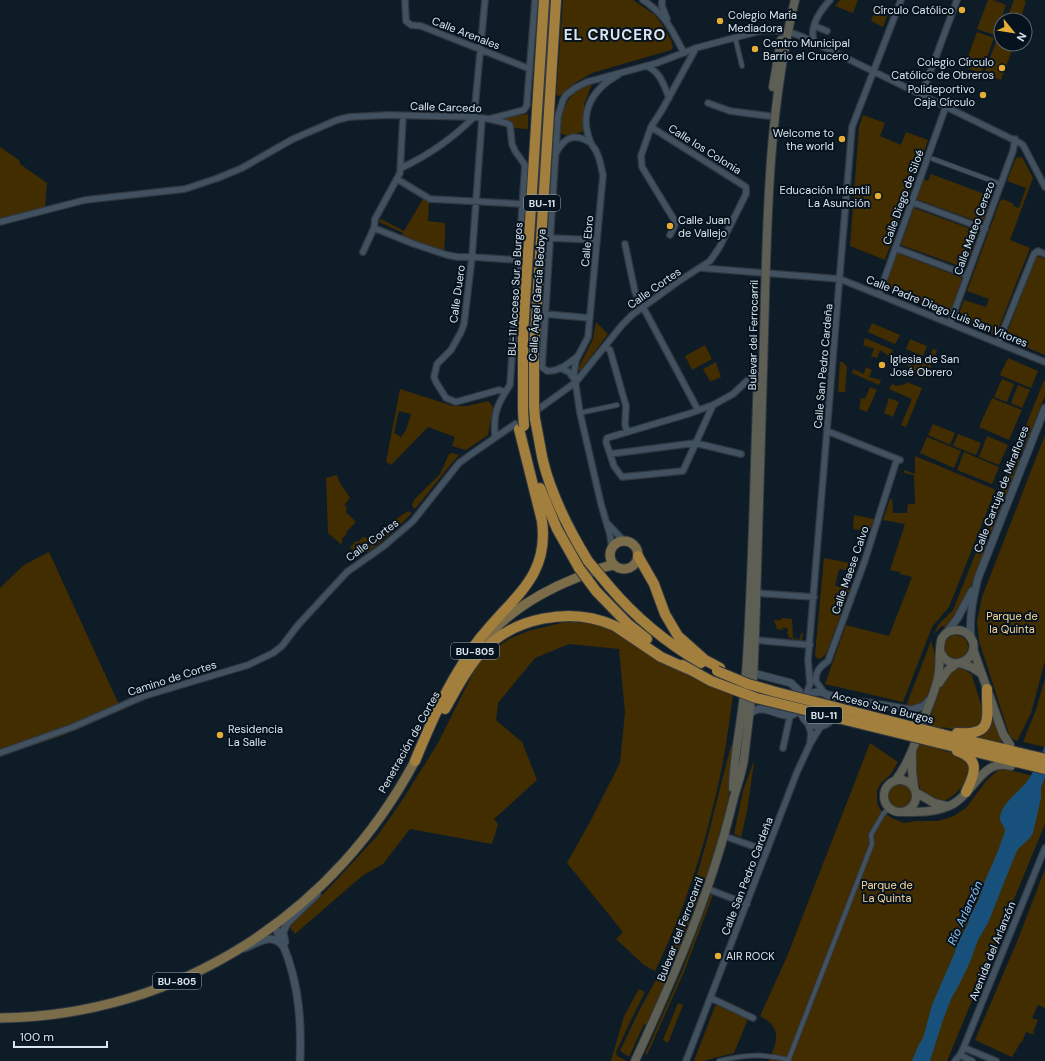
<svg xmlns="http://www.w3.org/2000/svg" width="1045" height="1061" font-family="'DM Sans',sans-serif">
<rect width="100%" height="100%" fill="#0e1c28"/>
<path fill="#422d00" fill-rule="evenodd" d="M563,0H633L655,15L661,23L671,40L673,48L671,50L592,73L573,84L560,96L556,95Z
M840,0H858L853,13L835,6Z
M988,0H993L1006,5L995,35L977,29Z
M1014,0H1023L1026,1L1020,20H1011L1007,18Z
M877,5L890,9L883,27L871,21Z
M977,32L994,38L981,73L964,67Z
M997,39L1001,41V44L1014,45L1001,80L984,74Z
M593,82L584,104V127L582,132L567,136L560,133C561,107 568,92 593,82Z
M528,114V129L513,128L512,125L493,119Z
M863,115L885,123L880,136L901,145L906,132L928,140L885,260L850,246L859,127Z
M0,147L19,160L20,164L47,183L45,207L0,218Z
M1022,157L1033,178L1010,240L1030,248L996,335L957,319L964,300L986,307L989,299L967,291L1000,201L1003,199L1014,204L1013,206L1019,208L1026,188L1007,181L1016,158Z
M931,174L987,195L984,203L989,205L982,223L916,199L924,179L928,181Z
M423,199L429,202L428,221L445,223V235L444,252L402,237L403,233L379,222L381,219L404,231Z
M914,208L979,232L965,268L901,245Z
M897,253L962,278L949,315L885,289Z
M1037,256L1045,259V355L1005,338Z
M596,322L608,334L580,371L578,369L593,339Z
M872,323L900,335L895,344L868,332Z
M865,338L893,350L890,357L880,350L877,358L871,356L874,349L863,345Z
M910,339L927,346L923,356L906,349Z
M705,345L712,359L692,370L685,356Z
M933,349L937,350L926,379L910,373L911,371L906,363L901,361L904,354L926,363Z
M1008,358L1038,371L1031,388L1000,375Z
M716,362L721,377L712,381H710L703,369Z
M840,362H843L847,367L845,392H838Z
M866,367L872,370L869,377L881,380L879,385L852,373L853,369L864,374Z
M1002,379L1014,384L1007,402L994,397Z
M1044,380L1045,381V396L1022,453L1016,451Z
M907,382L922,388L906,427L901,425L912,399L889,389L892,384L896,386L906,384Z
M1018,385L1030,390L1022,408L1011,403Z
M870,387L877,390L867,412L859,409L861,398L865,399Z
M400,389L453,406H467L488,401L493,407L488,435L466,450L452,446L455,437L428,427L391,465L386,462ZM399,411L411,414L406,430L401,437L394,433Z
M889,398L899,402L893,417L884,413Z
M992,398L1022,410L1009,440L979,427Z
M933,424L955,433L950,445L928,435Z
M958,434L981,443L976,455L953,446Z
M1045,435V661L1031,713L1017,741L1011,738L1009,734L979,641L977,621L982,597Z
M987,436L1008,445L999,465L979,457Z
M927,437L961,451L954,468L920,453Z
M964,452L999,467L992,484L957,470Z
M452,453L459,455L452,463L415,509L412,506L414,500L440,474L449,454Z
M1014,455L1020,459L990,536L983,534Z
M915,456L994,489L995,491L949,607L932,627L903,702L825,684L846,625L889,636L912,577L900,574V572L890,570L905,524L883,520L890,499H892L893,513H907L908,504H915L914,475L904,473V470L915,474Z
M337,475L340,483L350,498L344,505L347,507L346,512L356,522L346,532L347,533L342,539V545L328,533L326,478Z
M408,511L412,513L393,532L368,552H354L350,547L356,541L358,542L363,537L366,538L370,537Z
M854,515L874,519L867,537H861V530L853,529Z
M981,540L988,542C977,569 967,606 946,627L942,626L934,634L938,625L953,610Z
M49,552L121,709C82,729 42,745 0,754V588L24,565Z
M824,558L850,563V558L860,559L857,568L848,566L845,570L839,569L835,586L850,589L826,654L820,659L817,658L815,655Z
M782,618L792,619L793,638L800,639L801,633H803L802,640L792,639V638H789L787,631H788V629L782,627L783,630L777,629L774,620H781Z
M569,621L596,624L629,638L668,664L708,685L733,695C729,722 726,749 720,776C706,843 685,910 655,971L644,965L616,939L623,932L567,863L590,822L620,763L625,712L619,649L569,644L535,658L498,703L496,720L522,742L537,780L494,819L498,824L492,844L410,829L383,864L362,876L295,934L289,926L330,887L378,835L403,799L438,743L477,665L495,649L509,639L528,631Z
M944 647a12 12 0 1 1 24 0a12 12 0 1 1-24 0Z
M931,641C939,663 936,685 921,704L912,707L906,706Z
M959,668L964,669L972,675L984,715C980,735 959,731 943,727L938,749C946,752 962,754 968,762C976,774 954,800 942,801C938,802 935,800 931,798C929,796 925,795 923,793C921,792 920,788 919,785C907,761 925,729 934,707C937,697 940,685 947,676C950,672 954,669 959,668Z
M1045,678V747L1023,742L1036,710Z
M992,721H994L1002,743L979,738L989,729Z
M870,743L898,762L891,774L882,782L877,790V800L878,806L883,812L892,818L904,823L916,821H938L954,816L966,808L987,780L1001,768L1045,779V824L947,1061H769C777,1041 783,1028 760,1016L786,959Z
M731,745L733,746L728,808L713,860L689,930L648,1026L644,1024L629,1057L620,1051L639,1011L657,978L668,953L692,893L707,840Z
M753,763H754L747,811L741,837L734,834L743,791Z
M888 796a12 12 0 1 1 24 0a12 12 0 1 1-24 0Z
M1045,869V1008L1038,1005L1032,1018L1038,1020L1033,1032L1035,1035L1026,1032L1022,1042L1020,1043L1012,1057L975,1040L1019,937Z
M711,894L713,895L684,972L647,1055L645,1054L682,971Z
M639,989L645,992L632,1018L616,1052L617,1056L627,1061H611L624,1016Z
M678,1003L683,1005L668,1043L663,1040Z
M716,1004L748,1019L734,1053L703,1061H694Z"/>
<path fill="#17517b" d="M1045,746V777L1041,787V798L1033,833L1029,839L1018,849L1013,860L988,923L978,940L970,962L958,987L951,999L943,1020L930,1061H912L918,1046L923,1038L932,1005L955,952L956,947L968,923L970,916L979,899L984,883L998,851L1005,831C1005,826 999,823 1000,817C1001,804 1020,791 1028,780C1035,770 1039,758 1045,746Z"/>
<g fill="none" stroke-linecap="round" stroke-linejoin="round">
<g stroke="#303841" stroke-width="6">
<path id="pedestrian" d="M735,37L742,66
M933,159L998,183
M584,412L617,405
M719,1061C743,1055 764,1053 789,1060
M788,1061L872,844L871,835L883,814L889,808"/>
</g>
<g stroke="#303841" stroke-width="8">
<path id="minor" d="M405,0L406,21L411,25L421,26L530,69
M643,0C667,16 671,29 684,53
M662,0V6L667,19
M817,27L827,31
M814,42C809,27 820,11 830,0
M646,66C660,71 664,85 669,98
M922,94L957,0
M708,103L730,111L769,116
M474,117L485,0
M482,118L472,257L464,324L461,332L451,350L437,364L434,377L436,382L446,398L456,402L499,390L505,392
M489,119L506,123L510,125L512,144L515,151L525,165L510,385C497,404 493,414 495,437
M556,153C565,136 575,133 591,143
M401,168C427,156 453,138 474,117
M397,179L430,199L522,204
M912,202L985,229
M0,222L85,200L185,189L218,178L242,168L293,139L337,120L349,117L388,115L474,117L489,119L524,110L527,105V101L535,0
M374,228L414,244L447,255L458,257H472L518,260
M670,235L676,223L642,167L641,156L651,127L662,110L696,48
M550,238L597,240
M625,244L635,292L698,410
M895,248L967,275
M363,252L374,228L375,219L400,173L403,116
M702,268L840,279L1045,362
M879,294L946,106
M545,314L590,318
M950,323L1013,151L1015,139
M998,343L1034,254L1038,251L1045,254
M605,347L610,350L626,406L625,424L627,432
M578,356C569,363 559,372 547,371L542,367L558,116L563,100L566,95L575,88L587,82L657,63L696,48L760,31C775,29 789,31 803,37L1020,143L1023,145L1045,187
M560,368L569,372L575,380
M713,405L683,471L622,477L614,466L606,442L607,438L688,414L713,405L733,394L750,378H758
M540,408L576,382L622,325L632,315L679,281L710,261L719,248L746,194V187L651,127
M827,431L900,460
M610,454L695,443L741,454
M608,524L624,541
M612,548L610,535L601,504L580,413L574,373L576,360L588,337L603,175C601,167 600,158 596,151C595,148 592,146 591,143C578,113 592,89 618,75
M756,593L814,597
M755,640L810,645
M815,680L825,694
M816,682C815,671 820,667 828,661L864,563L897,459
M804,699L810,684L808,660L852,127L901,0
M808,724L811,733L810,742
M783,748L790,716
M0,753L73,727L144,696L248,665L273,653L282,646L298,625L347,572L384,546L413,521L459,463L470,455L515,424
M724,836L767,851
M708,889L747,904
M711,998L753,1018
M963,1049H967L996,1061
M960,1055L972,1061
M686,1061L797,772L810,744L821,726
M955,1061L960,1055L963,1049L1045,848"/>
</g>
<g stroke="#303841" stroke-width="9">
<path id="tertiary" d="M946,633L957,619L972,591
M971,638C969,617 973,598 978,578L1045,408
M750,669L753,673L791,683L799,691L802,702
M801 709a17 17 0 1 1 34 0a17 17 0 1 1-34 0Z
M829,695L842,700L870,703L911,710L924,706L931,698
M906,711C915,715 919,720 920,730
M747,715C750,713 755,710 759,709C775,708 789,725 801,707
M274,925C297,970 302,1011 300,1061
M285,942L283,932L287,923L317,894
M245,948C258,943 271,932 282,945"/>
</g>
<g stroke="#303841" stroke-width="10">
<path id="secondary" d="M773,87L781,40
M973,649L1003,734L1010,745
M960,663L971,667L982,674
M939,683L948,670L956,664
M912,754V771L914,787
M884 796a16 16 0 1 1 32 0a16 16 0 1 1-32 0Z
M895,781C909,763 916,741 923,720C929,706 935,692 938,677C941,666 938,645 942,638C948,628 964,627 971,638C983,656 951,677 940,651
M733,788C734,749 744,712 746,673C753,575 754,475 758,376
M917,793L934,803L947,806
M905,812C922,812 938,812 953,804C975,792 982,758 1011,766
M635,1061C674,976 711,893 733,801C736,788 742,774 744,759C747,732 751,705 753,678C755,642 756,606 757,569C760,491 762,413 764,335C767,223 768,110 795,0"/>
</g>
<g stroke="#303841" stroke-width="11">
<path id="primary" d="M610 555a14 14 0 1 1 28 0a14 14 0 1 1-28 0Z
M483,642C508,611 541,592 576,578C589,572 601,567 614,565
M0,1018C178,1016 337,913 418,755"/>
</g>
<g stroke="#303841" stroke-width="12">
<path id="motorway" d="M534,406V352L556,0
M523,411V333L544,0
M535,419C538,433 540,447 543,461C552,497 569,530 588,561
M540,488L557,529L579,568
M638,556L654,584L665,614L678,636L705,660L720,668
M609,586C636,618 665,642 701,663
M596,591L628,624L647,639
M682,665L711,681
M445,709C456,690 465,671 480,654C512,617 571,606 615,626L661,657L688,669
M957,733C996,736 986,716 987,689
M941,734L1045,759
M939,743L1045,769
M957,751C981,759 975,774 966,792
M415,761C428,730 441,699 459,670C467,656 476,642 487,630C517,594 549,574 542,521L519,429"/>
</g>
<use href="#pedestrian" stroke="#41515f" stroke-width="4"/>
<use href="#minor" stroke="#41515f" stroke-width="5.5"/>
<use href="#tertiary" stroke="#41515f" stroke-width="7"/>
<use href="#secondary" stroke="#5e5f54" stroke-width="8"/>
<use href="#primary" stroke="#7b6d4a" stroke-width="9"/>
<use href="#motorway" stroke="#a27f3c" stroke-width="10"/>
<g stroke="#303841" stroke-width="12" stroke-linecap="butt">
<path id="motorway-bridge" d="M534,406L535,419
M523,411L524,426
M588,561L609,586
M579,568L596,591
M717,671L748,684L776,692L941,734
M711,681L756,698L939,743"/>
</g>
<use href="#motorway-bridge" stroke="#a27f3c" stroke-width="10"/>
</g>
<g fill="#e5ad35" stroke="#06131f" stroke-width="1.5">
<circle cx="962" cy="10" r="4"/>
<circle cx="720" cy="21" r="4"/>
<circle cx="755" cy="49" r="4"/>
<circle cx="1002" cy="68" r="4"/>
<circle cx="983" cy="95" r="4"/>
<circle cx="842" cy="139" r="4"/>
<circle cx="878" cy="196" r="4"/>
<circle cx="670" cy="226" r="4"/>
<circle cx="882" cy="365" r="4"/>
<circle cx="220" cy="735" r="4"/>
<circle cx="718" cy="956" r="4"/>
</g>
<g text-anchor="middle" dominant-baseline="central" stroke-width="4" stroke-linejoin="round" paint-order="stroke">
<g fill="#06131f" stroke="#9ba6af" stroke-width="1">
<rect x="524" y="195" width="36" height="16" rx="3"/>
<rect x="451" y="643" width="48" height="16" rx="3"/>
<rect x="806" y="707" width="36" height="16" rx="3"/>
<rect x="153" y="973" width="48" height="16" rx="3"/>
</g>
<g font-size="10" font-weight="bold" fill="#dbe5ed">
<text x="542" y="203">BU-11</text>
<text x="475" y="651">BU-805</text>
<text x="824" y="715">BU-11</text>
<text x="177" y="981">BU-805</text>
</g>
<g font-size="11" fill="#dbe5ed" stroke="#06131f" text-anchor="start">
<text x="954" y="10" text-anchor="end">Círculo Católico</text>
<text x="728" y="15">Colegio María<tspan x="728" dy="13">Mediadora</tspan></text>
<text x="763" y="43">Centro Municipal<tspan x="763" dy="13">Barrio el Crucero</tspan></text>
<text x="994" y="62" text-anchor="end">Colegio Círculo<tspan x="994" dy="13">Católico de Obreros</tspan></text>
<text x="975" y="89" text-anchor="end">Polideportivo<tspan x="975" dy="13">Caja Círculo</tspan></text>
<text x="834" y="133" text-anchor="end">Welcome to<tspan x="834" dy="13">the world</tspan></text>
<text x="870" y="190" text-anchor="end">Educación Infantil<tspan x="870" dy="13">La Asunción</tspan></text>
<text x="678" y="220">Calle Juan<tspan x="678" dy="13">de Vallejo</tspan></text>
<text x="890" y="359">Iglesia de San<tspan x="890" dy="13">José Obrero</tspan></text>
<text x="228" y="729">Residencia<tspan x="228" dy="13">La Salle</tspan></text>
<text x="726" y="956">AIR ROCK</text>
</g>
<g font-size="11" fill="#dbe5ed" stroke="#06131f">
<text transform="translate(466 33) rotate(21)">Calle Arenales</text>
<text transform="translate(446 107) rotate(2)">Calle Carcedo</text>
<text transform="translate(705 149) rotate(32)">Calle los Colonia</text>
<text transform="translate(903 197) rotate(-70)">Calle Diego de Siloé</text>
<text transform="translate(974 228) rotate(-70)">Calle Mateo Cerezo</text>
<text transform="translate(587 241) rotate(-85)">Calle Ebro</text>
<text transform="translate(654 288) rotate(-35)">Calle Cortes</text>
<text transform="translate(515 289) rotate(-87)">BU-11 Acceso Sur a Burgos</text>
<text transform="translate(457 294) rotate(-82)">Calle Duero</text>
<text transform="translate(537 295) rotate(-86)">Calle Ángel García Bedoya</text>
<text transform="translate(947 311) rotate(22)">Calle Padre Diego Luis San Vitores</text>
<text transform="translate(753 335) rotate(-89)">Bulevar del Ferrocarril</text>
<text transform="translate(823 366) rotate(-85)">Calle San Pedro Cardeña</text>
<text transform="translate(1001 489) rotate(-69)">Calle Cartuja de Miraflores</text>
<text transform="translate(372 540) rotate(-37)">Calle Cortes</text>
<text transform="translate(850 570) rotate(-71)">Calle Maese Calvo</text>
<text transform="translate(172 678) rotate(-18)">Camino de Cortes</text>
<text transform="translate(883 707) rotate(14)">Acceso Sur a Burgos</text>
<text transform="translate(409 742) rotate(-61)">Penetración de Cortes</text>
<text transform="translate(747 876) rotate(-69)">Calle San Pedro Cardeña</text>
<text transform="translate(680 929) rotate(-69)">Bulevar del Ferrocarril</text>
<text transform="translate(992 951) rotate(-68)">Avenida del Arlanzón</text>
</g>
<g font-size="11" fill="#f9d79a" stroke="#06131f">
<text x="1012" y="616">Parque de<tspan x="1012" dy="13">la Quinta</tspan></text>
<text x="887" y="885">Parque de<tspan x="887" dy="13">La Quinta</tspan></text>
</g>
<g font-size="12" font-style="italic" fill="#90c5f4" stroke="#06131f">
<text transform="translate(965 913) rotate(-66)">Río Arlanzón</text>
</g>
<g font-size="15" font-weight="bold" letter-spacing="1" fill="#dbe5ed" stroke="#06131f">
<text x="615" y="35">EL CRUCERO</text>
</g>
</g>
<g transform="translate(1013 32) rotate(120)"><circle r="19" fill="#06131f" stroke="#5b6771"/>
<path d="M0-3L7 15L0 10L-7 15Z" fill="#e5ad35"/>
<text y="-6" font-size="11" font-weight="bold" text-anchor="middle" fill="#dbe5ed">N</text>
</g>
<path d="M14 1041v6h93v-6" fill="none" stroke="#dbe5ed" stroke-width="2"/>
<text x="20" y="1041" font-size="12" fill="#dbe5ed" stroke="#06131f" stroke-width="3" paint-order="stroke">100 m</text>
</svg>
